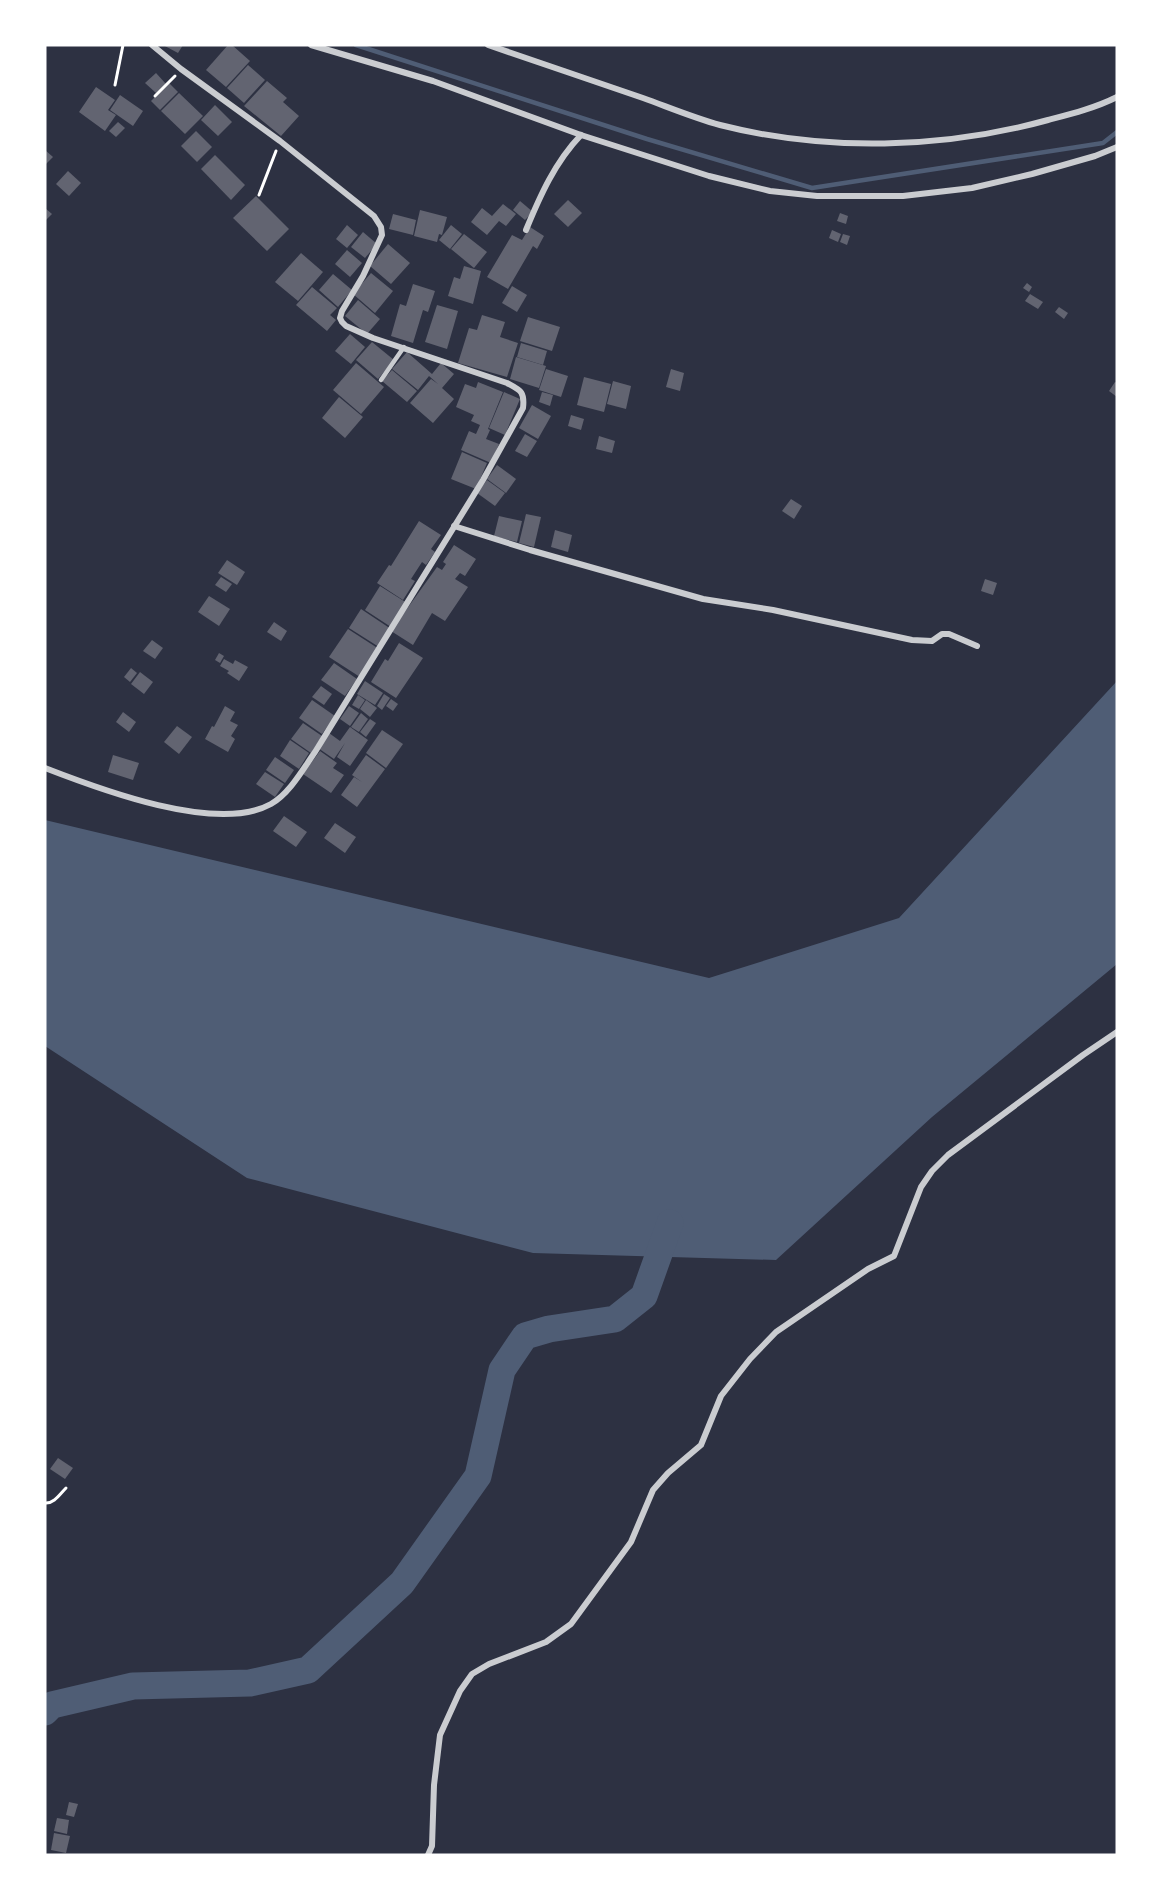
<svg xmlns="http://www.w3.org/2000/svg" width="1162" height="1900" font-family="'Varela Round',sans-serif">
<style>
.water{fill:#4f5d75}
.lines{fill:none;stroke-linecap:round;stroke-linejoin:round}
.stream{stroke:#4f5d75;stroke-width:4.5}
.river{stroke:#4f5d75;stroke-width:27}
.building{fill:#626471}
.path{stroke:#fff;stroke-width:3}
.service{stroke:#caccd0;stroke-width:4.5}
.minor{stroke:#caccd0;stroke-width:6}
</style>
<rect width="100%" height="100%" fill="#2d3142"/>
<path class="water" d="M1117,681V964L932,1117L776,1260L533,1253L247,1178L45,1046V820L709,978L899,918Z"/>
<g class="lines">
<path class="stream" d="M356,45L647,139L812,188L1103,143L1117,132"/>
<path class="river" d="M45,1712L52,1705L133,1686L250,1683L308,1670L402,1583L478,1476L502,1370L525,1336L549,1329L615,1319L644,1296L670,1223"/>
</g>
<g class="building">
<path d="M163,45H183L178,53Z"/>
<path d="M228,45H232L250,61L226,87L206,70Z"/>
<path d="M248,65L265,80L244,103L227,88Z"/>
<path d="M156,73L166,84L156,93L145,83Z"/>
<path d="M267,81L287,98L283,102L299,116L281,136L244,106Z"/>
<path d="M169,83L178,92L160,110L151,101Z"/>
<path d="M96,87L115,100L108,110L116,115L105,131L79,112Z"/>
<path d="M179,93L203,116L185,134L161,111Z"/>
<path d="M120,95L143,111L133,126L110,110Z"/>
<path d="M215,105L232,122L218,136L201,120Z"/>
<path d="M118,122L125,128L116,137L109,131Z"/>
<path d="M196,131L212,147L197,162L181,146Z"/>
<path d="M45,150L53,157L45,165Z"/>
<path d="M215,155L245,185L231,200L201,169Z"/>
<path d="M68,171L81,183L69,196L56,184Z"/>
<path d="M256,196L289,229L267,251L233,218Z"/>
<path d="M568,200L582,213L568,227L554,214Z"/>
<path d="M520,201L533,212L525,220L513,210Z"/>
<path d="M503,204L516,214L506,226L499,221L487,235L471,222L482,208L492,216Z"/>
<path d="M45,208L52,214L45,221Z"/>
<path d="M420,210L447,217L442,235L439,234L437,242L414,236Z"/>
<path d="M840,213L848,216L846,224L837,221Z"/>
<path d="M393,214L416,220L413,235L389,229Z"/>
<path d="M347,225L358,235L347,248L336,239Z"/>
<path d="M451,225L462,234L450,249L439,240Z"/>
<path d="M530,227L544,236L537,249L533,246L508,289L487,277L512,235L522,240Z"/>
<path d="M832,230L841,234L838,242L829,238Z"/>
<path d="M363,232L377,244L365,258L351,247Z"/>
<path d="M464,234L487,252L474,268L451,249Z"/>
<path d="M843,234L850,236L847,245L840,242Z"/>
<path d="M388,244L410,263L391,284L370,266Z"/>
<path d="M347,250L362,263L350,277L335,264Z"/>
<path d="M301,253L323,272L298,301L275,282Z"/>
<path d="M464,266L481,271L473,304L448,296L454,277L460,279Z"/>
<path d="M371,273L393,291L375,313L353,294Z"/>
<path d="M333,274L352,290L338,307L319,290Z"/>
<path d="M1027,283L1032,287L1029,292L1023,288Z"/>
<path d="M413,284L435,291L428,312L423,310L413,343L391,336L400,304L406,306Z"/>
<path d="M512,286L527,295L517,312L502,303Z"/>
<path d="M312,287L337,308L330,315L336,320L327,331L296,305Z"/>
<path d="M1030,294L1043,302L1038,309L1025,301Z"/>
<path d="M358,300L380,319L367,334L345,316Z"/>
<path d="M437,305L458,311L447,349L425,342Z"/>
<path d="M1059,307L1068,313L1064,319L1055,312Z"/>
<path d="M482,315L505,322L500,337L518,343L507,377L458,363L469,328L477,330Z"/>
<path d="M528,317L560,327L552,351L520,341Z"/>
<path d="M350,334L365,347L351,364L335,351Z"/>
<path d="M372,342L394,360L378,379L356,360Z"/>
<path d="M521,343L547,351L543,365L517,357Z"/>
<path d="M407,352L432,374L441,363L454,374L442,388L454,399L433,423L410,403L431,379L438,384L429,376L418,390L392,369Z"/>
<path d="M516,357L546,366L539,388L510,379Z"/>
<path d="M356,363L384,387L361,414L333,390Z"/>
<path d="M546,369L568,376L561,397L539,390Z"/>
<path d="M671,369L684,373L680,391L666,387Z"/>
<path d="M392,370L417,391L407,402L382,381Z"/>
<path d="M584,377L611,384L604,412L577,405Z"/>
<path d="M613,381L631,386L626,409L607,404Z"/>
<path d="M478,382L503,392L488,429L490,430L486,439L499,444L491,463L461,450L469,431L476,434L480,425L471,421L474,415L456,407L465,384L476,388Z"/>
<path d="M1115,382L1117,383V397L1109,391Z"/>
<path d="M504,392L520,399L505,435L489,428Z"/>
<path d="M542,392L553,395L550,406L539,402Z"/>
<path d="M339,397L363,417L345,438L322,418Z"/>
<path d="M532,405L551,416L538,439L519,428Z"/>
<path d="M571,415L584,419L581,430L568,426Z"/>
<path d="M525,434L537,441L527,457L515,451Z"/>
<path d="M599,436L615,441L612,453L596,449Z"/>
<path d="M462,452L487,463L476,489L451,479Z"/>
<path d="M497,465L516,479L506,493L487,479Z"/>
<path d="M487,480L505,493L495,506L477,493Z"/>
<path d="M791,499L802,506L794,519L782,511Z"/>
<path d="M526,514L541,517L534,547L519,543Z"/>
<path d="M499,516L522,521L517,542L494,536Z"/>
<path d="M419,521L441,535L431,549L435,552L426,565L422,562L411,579L415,581L403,600L377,583L389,565L391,566Z"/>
<path d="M555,530L572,535L568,552L551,547Z"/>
<path d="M454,545L476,559L465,576L460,573L455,579L468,587L445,621L432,613L413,645L391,631L437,567L442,570L446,564L443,562Z"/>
<path d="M227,560L245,572L237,585L218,573Z"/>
<path d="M221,577L232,584L226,592L215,585Z"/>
<path d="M985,579L997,583L993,595L981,591Z"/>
<path d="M380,586L407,603L391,627L365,610Z"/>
<path d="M209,596L230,609L219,626L198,612Z"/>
<path d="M361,609L391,629L379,647L349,628Z"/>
<path d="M274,622L287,631L281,641L267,632Z"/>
<path d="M348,629L379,649L360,677L329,657Z"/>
<path d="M152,640L163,648L155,659L143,651Z"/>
<path d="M399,643L423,658L396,698L371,682L385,659L388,661Z"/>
<path d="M219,653L224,656L220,663L215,660Z"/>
<path d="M224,659L233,664L235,660L248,667L239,681L227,673L229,671L220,666Z"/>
<path d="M334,663L357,679L345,696L321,680Z"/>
<path d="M131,668L137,673L130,682L124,677Z"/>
<path d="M140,672L153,682L144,694L131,684Z"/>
<path d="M365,681L383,693L375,705L357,694Z"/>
<path d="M321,686L332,694L324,705L312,697Z"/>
<path d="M384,694L390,698L382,710L377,706Z"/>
<path d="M358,695L365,700L359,709L352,705Z"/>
<path d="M391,699L398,704L393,711L386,706Z"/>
<path d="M312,700L335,716L322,734L299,718Z"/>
<path d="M366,700L377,708L370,717L360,709Z"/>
<path d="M225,706L235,712L230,721L238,725L231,736L235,739L228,752L205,739L212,726L214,727Z"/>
<path d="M349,706L359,713L350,726L340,719Z"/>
<path d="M123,712L136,722L129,732L116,722Z"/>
<path d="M361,713L368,719L359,732L351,727Z"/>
<path d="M370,719L376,723L366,737L360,732Z"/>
<path d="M303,723L322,736L311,753L291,739Z"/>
<path d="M177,726L192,737L179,754L164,742Z"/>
<path d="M350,727L368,740L350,766L337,757L345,743L334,759L318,748L329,733L340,741Z"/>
<path d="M382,730L403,744L386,768L366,753Z"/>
<path d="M290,740L309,753L299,769L280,756Z"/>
<path d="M320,751L337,763L333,768L344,775L331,793L303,774Z"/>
<path d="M113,755L139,763L133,780L108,772Z"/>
<path d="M366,755L385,769L357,807L341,795L354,777L362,782L352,775Z"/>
<path d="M275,757L294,770L285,783L266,770Z"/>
<path d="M265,772L284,784L275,797L256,784Z"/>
<path d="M284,816L307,832L296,847L273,831Z"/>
<path d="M335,823L356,837L345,853L324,838Z"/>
<path d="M58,1458L73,1468L65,1479L50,1469Z"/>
<path d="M69,1802L78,1804L74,1817L66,1815Z"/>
<path d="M57,1818L69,1820L67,1834L54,1831Z"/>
<path d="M54,1833L70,1836L66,1853L51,1850Z"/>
</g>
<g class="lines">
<g class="path">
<path d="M115,85L123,45"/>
<path d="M155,96L175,76"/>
<path d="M259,195L276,151"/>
<path d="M45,1503C54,1504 60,1494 66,1488"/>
</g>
<path class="service" d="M381,380L404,347"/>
<g class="minor">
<path d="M311,45L433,81L581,135L709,176L770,191L817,196H903L972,188L1032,174L1095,156L1117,147"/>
<path d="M488,45C540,63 591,80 643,98C668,107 694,118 720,125C826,152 943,149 1048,120C1071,114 1095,108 1117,97"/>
<path d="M526,230C540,196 555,162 581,135"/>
<path d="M454,526L530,550L703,599L773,610L912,640L932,641L942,634H949L977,646"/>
<path d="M45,768C99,789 217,834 271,804C290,793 303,769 315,752L483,480L523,408C525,391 520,390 507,383L373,338L346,326L342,322L340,318L342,311L363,276L382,235L381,227L374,216L280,141L181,69L152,45"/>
<path d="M428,1855L432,1846L434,1785L440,1735L460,1691L472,1674L489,1664L546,1642L571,1624L631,1542L653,1490L668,1473L701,1445L721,1396L750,1359L776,1332L868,1269L894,1256L921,1187L932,1171L948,1155L1083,1055L1117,1032"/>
</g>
</g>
<rect width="1162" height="1900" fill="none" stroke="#ffffff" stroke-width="93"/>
</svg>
